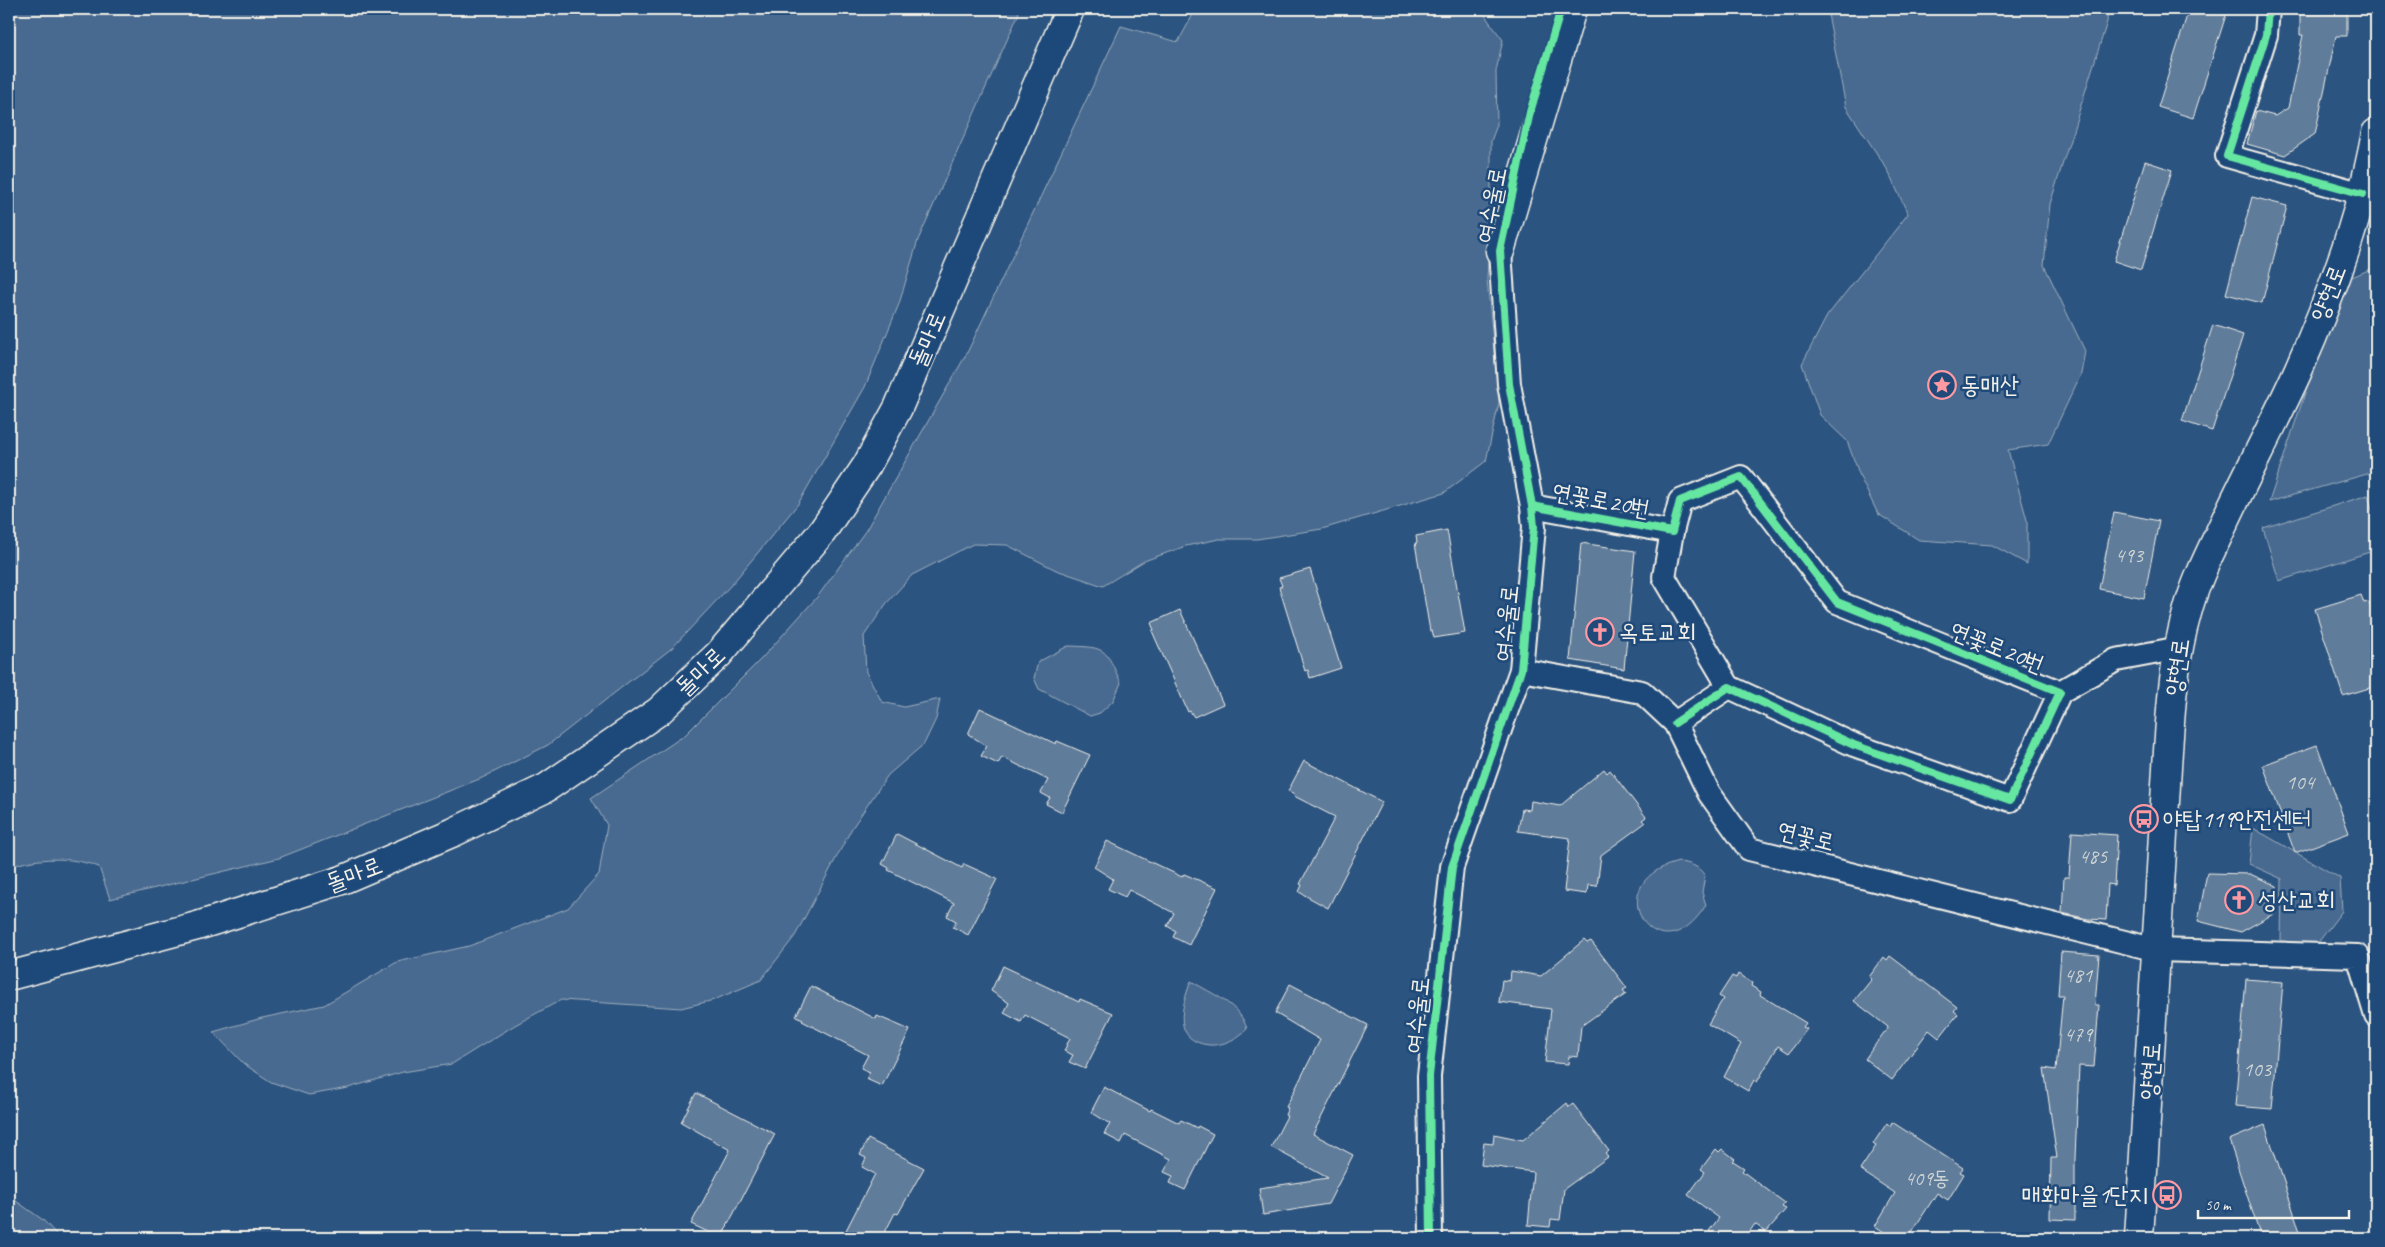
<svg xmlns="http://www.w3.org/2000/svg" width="2385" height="1247" font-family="Caveat,'Poor Story',sans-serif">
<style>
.green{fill:#496b90;stroke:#9eaebc}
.building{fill:#5e7b9a;stroke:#f4f1e8}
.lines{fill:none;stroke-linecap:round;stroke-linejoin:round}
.minor-casing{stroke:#f4f1e8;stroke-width:26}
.major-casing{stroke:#f4f1e8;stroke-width:31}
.minor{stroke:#1f4a7a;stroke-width:22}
.major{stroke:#1f4a7a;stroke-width:28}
.cycleway-casing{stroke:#1f4a7a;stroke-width:11}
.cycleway{stroke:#66e7a1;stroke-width:8}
.labels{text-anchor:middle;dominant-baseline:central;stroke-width:5;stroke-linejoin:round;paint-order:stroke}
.number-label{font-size:21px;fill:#ced4d4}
.street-label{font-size:24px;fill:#f4f1e8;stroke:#1f4a7a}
.poi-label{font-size:24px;fill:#f4f1e8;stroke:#1f4a7a;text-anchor:start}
</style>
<rect width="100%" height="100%" fill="#2c5481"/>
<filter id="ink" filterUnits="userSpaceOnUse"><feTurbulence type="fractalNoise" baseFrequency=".02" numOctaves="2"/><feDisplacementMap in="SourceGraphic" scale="10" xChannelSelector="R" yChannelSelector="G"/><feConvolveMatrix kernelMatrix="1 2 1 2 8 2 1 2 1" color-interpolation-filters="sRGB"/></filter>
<g filter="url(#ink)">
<g class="green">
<path d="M9,9H1017L1019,13L918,240L899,304L865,387L798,504L732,584L672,648L548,745L482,778L279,858L110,899L99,867C70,856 38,857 9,867Z"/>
<path d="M1196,9H1482L1488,20L1503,40L1496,71L1497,125L1491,141V207L1488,226L1489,244L1487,279L1499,403L1486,461L1444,493L1322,529L1257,539H1219L1186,546L1144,561L1103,586L1056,570L1007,545L973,544L912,575L886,604L864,636L866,672L882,702L904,707L940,699L936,719L924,744L888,775L852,828L795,936L761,980L714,1000L681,1008L561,1000L515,1025L452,1064L403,1072L348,1088L309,1095L271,1082L244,1064L213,1032L262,1018L324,1005L397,962L469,946L568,908L599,874L607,825L591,798L685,735L762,658L818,596L866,530L967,353L1121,26L1178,42Z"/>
<path d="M1827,9H2108L2107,22L2050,204L2044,265L2085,351L2081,374L2048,444L2008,450L2027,520V564L1992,545L1919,540L1878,514L1861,479L1847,441L1820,415L1802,364L1827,316L1908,214L1887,169L1846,107Z"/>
<path d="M2376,267L2374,472L2269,502L2342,281Z"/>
<path d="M2368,495L2376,522V550L2279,581L2263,528Z"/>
<path d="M1068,646C1107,647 1105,648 1121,683L1113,701L1100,713L1090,716L1039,689L1034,678L1038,662Z"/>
<path d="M2253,828L2340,878L2342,911L2317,944L2281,941L2282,879L2249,864Z"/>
<path d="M1679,862C1690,863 1699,866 1705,876L1702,892L1706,905C1658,983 1594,881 1679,862Z"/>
<path d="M1191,981C1212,994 1240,1004 1247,1029C1237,1039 1223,1046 1209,1045C1172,1041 1181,1007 1191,981Z"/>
<path d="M9,1196L43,1220L60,1238H9Z"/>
</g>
<g class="building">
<path d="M2189,9H2207L2226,15L2193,118L2158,107Z"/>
<path d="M2300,9H2347V36H2336L2315,134L2285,155L2247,144L2256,111L2275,116L2288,108L2303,35H2300Z"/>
<path d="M2145,161L2172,170L2141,270L2114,261Z"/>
<path d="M2252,197L2287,206L2262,303L2226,294Z"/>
<path d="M2213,325L2243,335L2212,431L2182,421Z"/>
<path d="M2114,512L2159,521L2144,598L2099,589Z"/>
<path d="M1447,530L1465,633L1434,638L1432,630L1430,631L1415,543H1417L1416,536Z"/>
<path d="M1581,543L1635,551L1624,669L1570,660Z"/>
<path d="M1310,569L1341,668L1310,678L1308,670L1305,671L1279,587L1282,586L1279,578Z"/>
<path d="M2361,595L2364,603L2369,602L2376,624V686L2343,696L2315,609Z"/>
<path d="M1180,610L1223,704L1194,717L1190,711L1188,712L1152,631L1154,630L1151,623Z"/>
<path d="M980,708L1056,744L1057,741L1090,755L1062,812L1046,804L1050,798L1041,793L1048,780L1002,757L998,764L981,756L987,746L968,734Z"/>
<path d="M2317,745L2349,833L2295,853L2263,765Z"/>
<path d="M1304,761L1382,802L1328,908L1299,892L1302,885L1300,884L1335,817L1294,796L1295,794L1288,791Z"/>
<path d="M1604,769L1607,773L1610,770L1636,804L1646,817L1642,820L1645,823L1601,855L1597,886L1588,885L1587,894L1564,891L1570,838L1518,831L1522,809L1530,810L1531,801L1560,806Z"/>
<path d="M2072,832L2117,835L2114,885L2108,884L2106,920L2088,919L2062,913L2064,877H2069Z"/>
<path d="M897,834L962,868L964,864L997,879L968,935L953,927L956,921L947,916L954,903L888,870L889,868L882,864Z"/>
<path d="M1107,841L1182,877L1184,874L1217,888L1189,945L1173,937L1176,931L1167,926L1174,913L1129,890L1125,897L1108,889L1113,879L1094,867Z"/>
<path d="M2207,873L2250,874L2277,886L2275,913L2241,932L2198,921Z"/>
<path d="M1584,940L1587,943L1591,941L1601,954L1627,988L1623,990L1626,994L1581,1026L1578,1057L1569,1056L1568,1064L1545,1062L1551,1009L1499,1002L1502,980L1510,981L1511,971L1541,976Z"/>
<path d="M2061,952L2099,955L2095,1005H2099L2094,1067L2079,1066L2075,1158V1220L2050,1219L2051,1158H2057L2044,1068L2056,1070L2063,995H2058Z"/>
<path d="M1890,956L1957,1007L1954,1011L1958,1014L1939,1038L1929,1030L1892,1080L1865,1059L1888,1027L1854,1001L1872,979L1869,977L1884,957L1887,960Z"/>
<path d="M1003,966L1079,1002L1080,999L1113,1013L1085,1069L1069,1062L1073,1055L1064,1051L1070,1038L1025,1015L1021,1022L1004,1013L1009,1003L991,991Z"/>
<path d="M1738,974L1752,983L1751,986L1761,992L1760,995L1806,1023L1803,1027L1807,1029L1789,1053L1778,1046L1757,1082L1754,1080L1748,1091L1724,1077L1741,1044L1708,1024L1723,999L1719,996L1732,976L1736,978Z"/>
<path d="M2246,979L2283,982L2272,1109L2235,1106Z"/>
<path d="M1290,984L1368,1025L1313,1134L1353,1155L1328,1204L1263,1215L1259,1188L1328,1178L1271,1147L1287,1116L1285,1115L1288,1108L1286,1107L1320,1040L1275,1013Z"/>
<path d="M811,986L876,1019L877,1016L910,1030L882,1086L866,1079L870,1072L861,1068L868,1055L802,1021L803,1019L796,1016Z"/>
<path d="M1104,1087L1150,1111L1151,1109L1179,1123L1181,1120L1197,1128L1198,1126L1213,1134L1185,1190L1170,1183L1173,1176L1164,1172L1171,1159L1125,1135L1121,1143L1104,1134L1110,1124L1091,1112Z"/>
<path d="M696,1093L775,1134L721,1238L691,1224L730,1150L681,1122Z"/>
<path d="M1567,1103L1569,1107L1573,1104L1609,1151L1605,1154L1608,1157L1564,1189L1560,1220L1551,1219L1550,1227L1528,1225L1533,1172L1481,1165L1484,1143L1493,1144L1494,1134L1523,1140Z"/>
<path d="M1892,1122L1963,1168L1960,1172L1964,1174L1948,1200L1937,1193L1908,1238H1893L1875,1226L1895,1193L1860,1170L1876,1146L1873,1144L1887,1123L1890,1126Z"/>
<path d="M2265,1125L2284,1182L2302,1238H2261L2229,1140Z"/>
<path d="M868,1139L924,1168L898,1214L895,1213L882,1238H842L875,1174L862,1167L866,1158L860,1155Z"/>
<path d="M1716,1149L1719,1152L1722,1149L1735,1159L1733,1161L1744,1168L1742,1171L1785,1203L1782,1207L1786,1209L1766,1232L1755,1224L1745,1238H1718L1709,1231L1719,1218L1688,1195L1705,1172L1701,1169Z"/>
</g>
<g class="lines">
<defs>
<g id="minor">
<path d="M2268,9L2266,35L2227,156L2363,194"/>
<path d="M1532,506L1672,532L1680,501L1741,477L1837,602L2060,692L2010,800L1854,745L1729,687L1675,723"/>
<path d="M1672,532L1664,577L1729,687"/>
<path d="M1521,670L1642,692L1675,723L1709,793L1749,849L2157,950L2358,956L2376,1016"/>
<path d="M2060,692L2116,660L2180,648"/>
<path d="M1431,1238L1429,1076L1452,867L1521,670L1534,527L1532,506L1509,384L1500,251L1504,233"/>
</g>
<g id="major">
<path d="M1500,251L1572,9"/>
<path d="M9,976L197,926L342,880L454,832L546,788L659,711L719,654L822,532L867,465L898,408L1070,9"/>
<path d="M2139,1238L2168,751C2171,705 2174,658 2187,613C2194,586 2206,561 2218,536C2243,481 2272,428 2297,373C2331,297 2361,215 2376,133"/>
</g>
</defs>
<use href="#minor" class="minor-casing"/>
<use href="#major" class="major-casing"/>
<use href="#minor" class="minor"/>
<use href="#major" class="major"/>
<defs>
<g id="cycleway">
<path d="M2268,9L2266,35L2227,156L2363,194"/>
<path d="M1532,506L1672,532L1680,501L1741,477L1837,602L2060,692L2010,800L1854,745L1729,687L1675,723"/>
<path d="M1431,1238L1429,1076L1452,867L1521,670L1534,527L1532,506L1509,384L1500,251L1530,112L1561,9"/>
</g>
</defs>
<use href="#cycleway" class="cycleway-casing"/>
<use href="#cycleway" class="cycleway"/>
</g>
</g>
<defs>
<symbol id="sight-ring" viewBox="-11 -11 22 22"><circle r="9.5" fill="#1f4a7a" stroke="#ff9aa2" stroke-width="1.5"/><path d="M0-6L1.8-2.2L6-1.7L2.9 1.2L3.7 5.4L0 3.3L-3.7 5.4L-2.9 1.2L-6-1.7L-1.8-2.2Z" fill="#ff9aa2"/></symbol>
<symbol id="church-ring" viewBox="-11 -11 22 22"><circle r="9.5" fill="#1f4a7a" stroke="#ff9aa2" stroke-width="1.5"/><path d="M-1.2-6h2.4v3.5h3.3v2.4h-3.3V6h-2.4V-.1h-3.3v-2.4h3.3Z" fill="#ff9aa2"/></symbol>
<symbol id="bus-ring" viewBox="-11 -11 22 22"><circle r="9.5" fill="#1f4a7a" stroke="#ff9aa2" stroke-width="1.5"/><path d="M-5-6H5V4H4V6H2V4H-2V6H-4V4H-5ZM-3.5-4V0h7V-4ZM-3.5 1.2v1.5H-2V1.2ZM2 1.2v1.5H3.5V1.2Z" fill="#ff9aa2"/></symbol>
</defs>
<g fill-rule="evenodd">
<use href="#sight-ring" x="1926" y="369" width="32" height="32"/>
<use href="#church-ring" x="1584" y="616" width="32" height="32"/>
<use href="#bus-ring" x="2128" y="803" width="32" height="32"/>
<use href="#church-ring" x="2223" y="884" width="32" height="32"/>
<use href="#bus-ring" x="2151" y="1179" width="32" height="32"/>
</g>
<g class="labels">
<g class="number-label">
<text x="2129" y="555">493</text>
<text x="2300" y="782">104</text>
<text x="2093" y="856">485</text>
<text x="2078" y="975">481</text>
<text x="2078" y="1034">479</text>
<text x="2257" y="1069">103</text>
<text x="1927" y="1178">409동</text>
</g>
<g class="street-label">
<text transform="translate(1491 205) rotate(-79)">여수울로</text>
<text transform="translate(2328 293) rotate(-69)">양현로</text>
<text transform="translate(927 339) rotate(-67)">돌마로</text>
<text transform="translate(1601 500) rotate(11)">연꽃로20번</text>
<text transform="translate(1506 623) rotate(-84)">여수울로</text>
<text transform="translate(1997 647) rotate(22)">연꽃로20번</text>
<text transform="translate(2177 667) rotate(-82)">양현로</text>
<text transform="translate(700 671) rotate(-44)">돌마로</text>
<text transform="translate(1806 836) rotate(14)">연꽃로</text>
<text transform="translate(354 874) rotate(-21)">돌마로</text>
<text transform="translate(1417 1015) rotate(-84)">여수울로</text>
<text transform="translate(2150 1071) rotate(-86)">양현로</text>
</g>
<g class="poi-label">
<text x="1961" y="385">동매산</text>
<text x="1619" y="632">옥토교회</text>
<text x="2163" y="819">야탑119안전센터</text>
<text x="2258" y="900">성산교회</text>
<text x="2148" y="1195" text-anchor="end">매화마을1단지</text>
</g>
</g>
<rect width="2385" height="1247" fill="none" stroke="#1f4a7a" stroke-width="30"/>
<rect x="15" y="15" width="2355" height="1217" fill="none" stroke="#f4f1e8" stroke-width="2" filter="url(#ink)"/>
<path d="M2198 1210v8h151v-8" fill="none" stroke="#f4f1e8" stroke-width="2.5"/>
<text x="2205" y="1210" font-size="15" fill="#f4f1e8" stroke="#1f4a7a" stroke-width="4" paint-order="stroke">50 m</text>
</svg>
